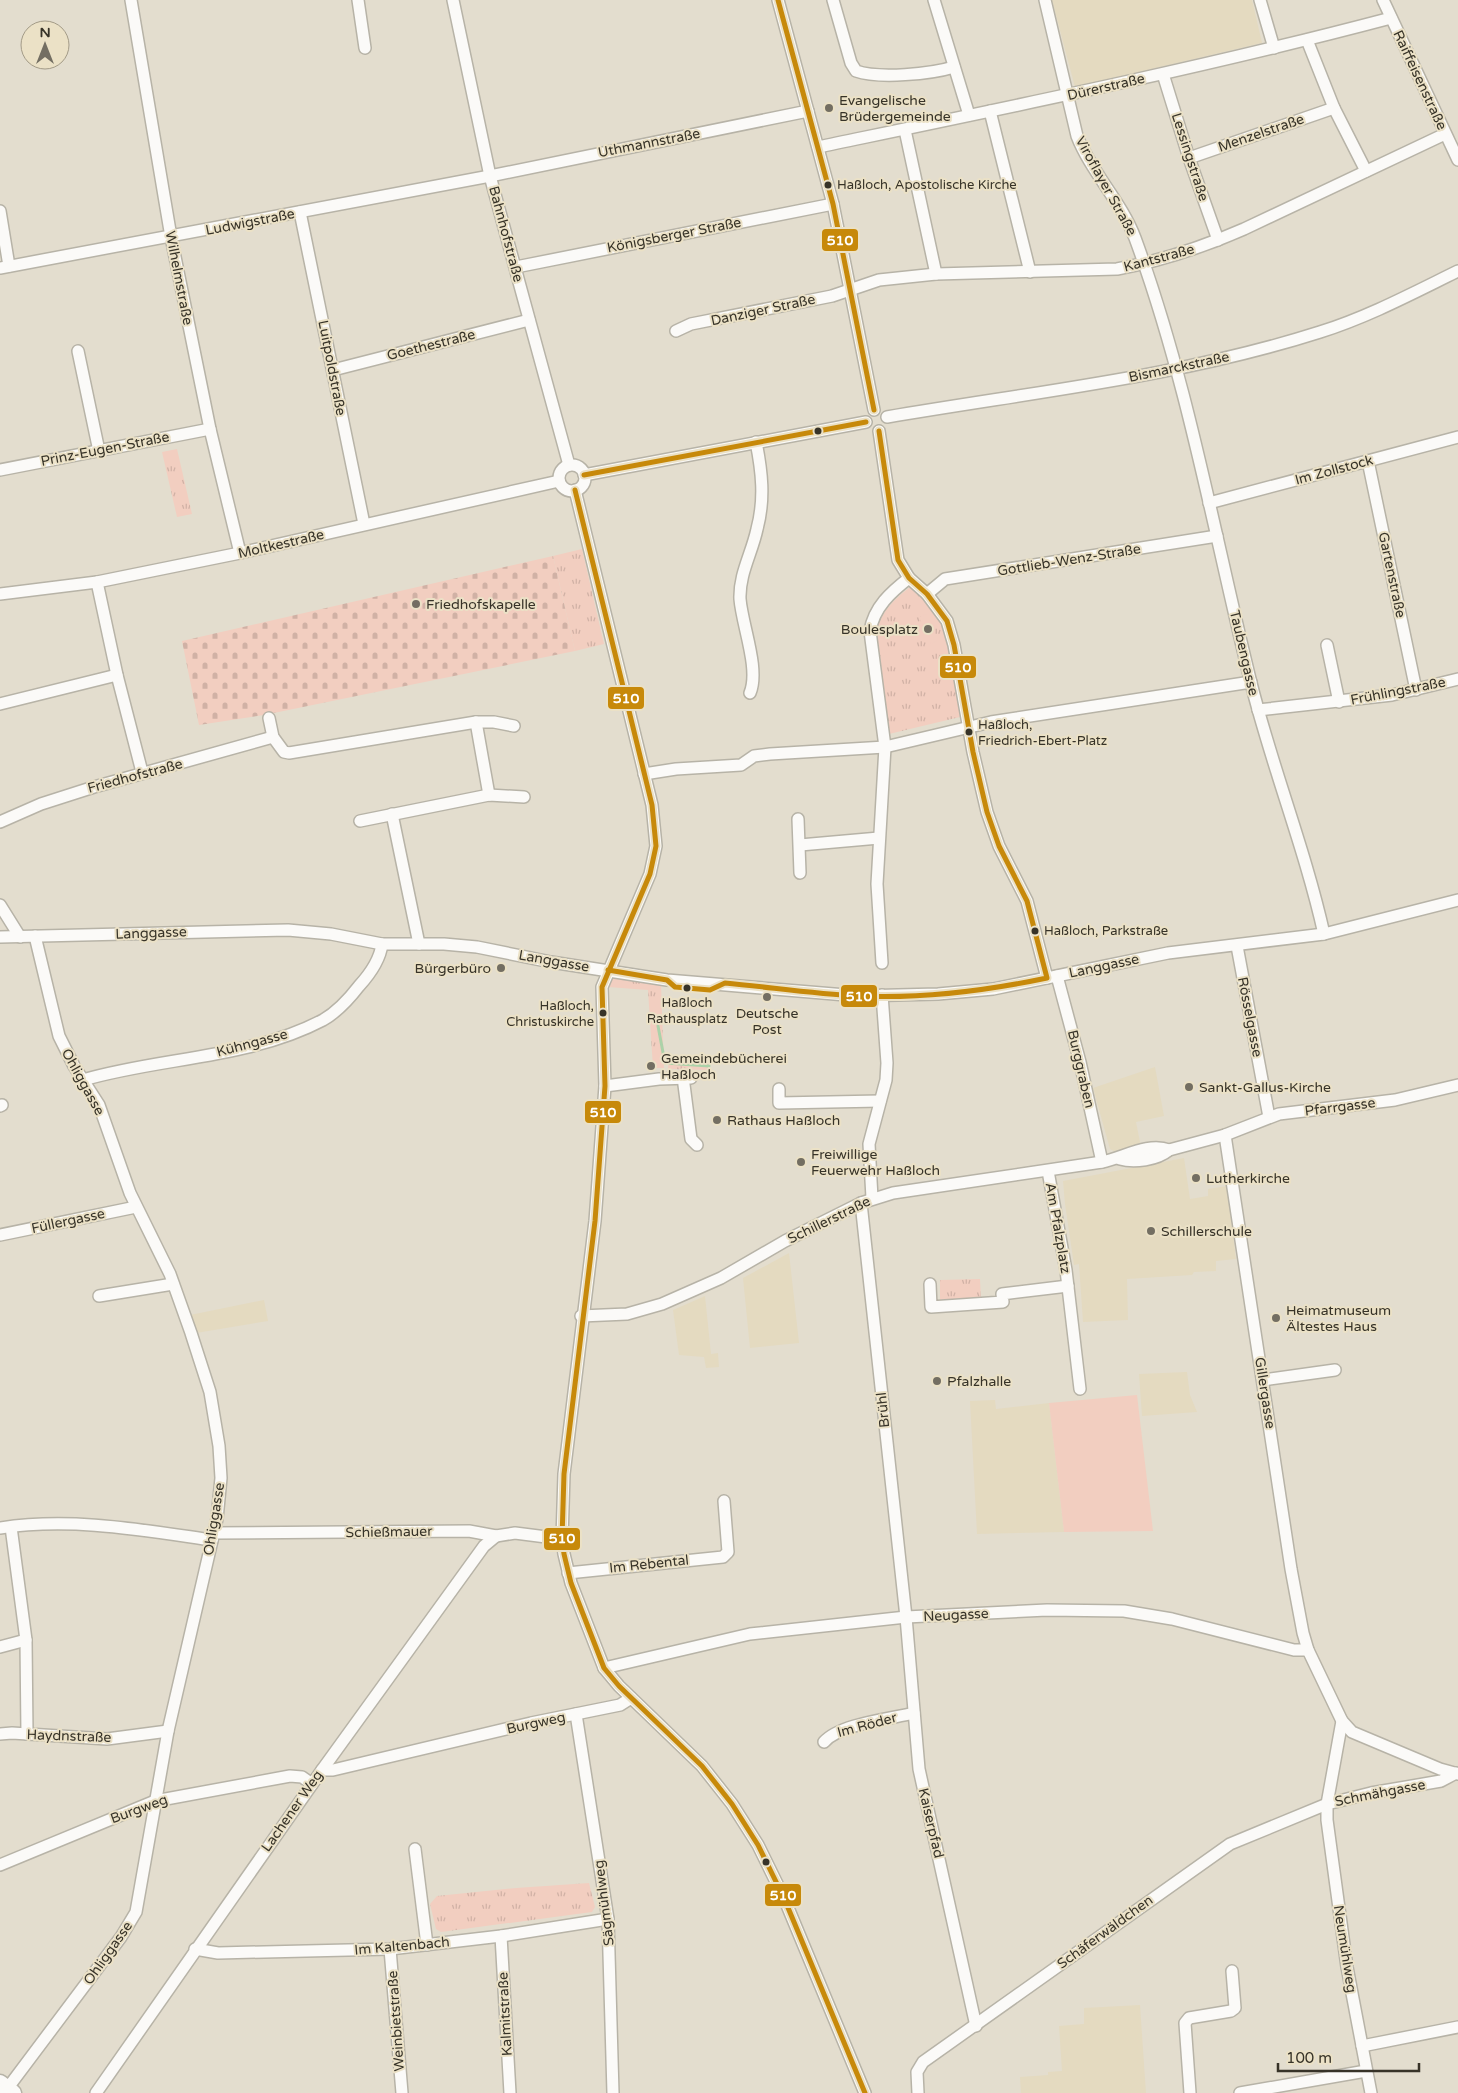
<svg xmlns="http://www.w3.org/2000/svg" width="1458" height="2093" font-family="'Varela Round',sans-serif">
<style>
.built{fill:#e4dac0}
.grass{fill:url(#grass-tufts)}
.cemetery{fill:url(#cemetery-stones)}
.garden{fill:#f2cec0}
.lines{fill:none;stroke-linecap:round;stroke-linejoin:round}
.stream{stroke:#acd2a9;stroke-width:3}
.minor-casing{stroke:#b7b3a7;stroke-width:14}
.secondary-casing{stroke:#b7b3a7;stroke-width:19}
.minor{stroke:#fbfaf8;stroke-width:11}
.secondary{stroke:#fbfaf8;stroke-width:16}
.bus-1-casing{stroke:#ebe1c6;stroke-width:9}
.bus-1{stroke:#c7890a;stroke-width:5}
.poi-dot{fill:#736e62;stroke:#ebe1c6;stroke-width:2}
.bus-dot{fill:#373328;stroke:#ebe1c6;stroke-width:2}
.labels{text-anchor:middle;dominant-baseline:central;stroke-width:4;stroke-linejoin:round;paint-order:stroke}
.bus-label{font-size:13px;fill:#373328;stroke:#ebe1c6;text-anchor:start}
.street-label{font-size:14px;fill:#373328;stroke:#ebe1c6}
.poi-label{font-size:14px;fill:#373328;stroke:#ebe1c6;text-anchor:start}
.line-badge{stroke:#ebe1c6;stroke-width:2}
.badge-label{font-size:14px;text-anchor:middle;font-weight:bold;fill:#fff}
</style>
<defs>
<pattern id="grass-tufts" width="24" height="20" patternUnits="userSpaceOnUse" patternTransform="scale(1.25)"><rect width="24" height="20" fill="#f2cec0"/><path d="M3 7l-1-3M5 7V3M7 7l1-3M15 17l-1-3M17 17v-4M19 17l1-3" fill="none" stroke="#d0b1a5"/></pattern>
<pattern id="cemetery-stones" width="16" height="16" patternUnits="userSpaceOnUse" patternTransform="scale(1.25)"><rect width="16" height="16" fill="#f2cec0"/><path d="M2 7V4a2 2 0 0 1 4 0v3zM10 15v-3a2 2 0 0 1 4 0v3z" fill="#d0b1a5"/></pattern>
</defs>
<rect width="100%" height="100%" fill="#e3ddce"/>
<g class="built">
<path d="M1052,0H1252L1262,43L1075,87Z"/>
<path d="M1155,1067L1164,1116L1136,1122L1141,1147L1114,1151L1110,1149L1093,1088Z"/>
<path d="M1184,1158L1190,1199L1208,1196V1189L1227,1186L1236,1259L1216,1261V1271L1194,1272L1192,1275L1127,1279L1128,1320L1083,1322L1079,1264L1074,1265L1065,1204L1063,1181Z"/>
<path d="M789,1253L799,1343L750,1348L743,1278Z"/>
<path d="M705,1296L711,1354L718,1353L719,1367L706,1368L704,1357L679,1355L673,1310Z"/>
<path d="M264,1300L268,1321L196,1333L190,1315Z"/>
<path d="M1187,1372L1190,1395L1197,1412L1142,1416L1139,1374Z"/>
<path d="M995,1400L996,1409L1049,1403L1064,1532L977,1534L970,1401Z"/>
<path d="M1140,2005L1146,2093H1021L1020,2077L1048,2075V2072L1062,2071L1059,2026L1084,2024V2008Z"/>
</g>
<g class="grass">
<path d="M177,449L192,514L177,517L162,452Z"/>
<path d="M582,549L604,644L575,651L553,556Z"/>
<path d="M910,587C922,598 937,610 943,625C956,652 956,688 960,717L889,734L876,634C880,613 893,600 910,587Z"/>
<path d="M610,974L661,983L664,1068H653L648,990L608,987Z"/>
<path d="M669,1059L709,1061V1070L668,1069Z"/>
<path d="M980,1279L981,1299L940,1300V1280Z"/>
<path d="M589,1883L595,1907L592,1912L441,1932L436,1929L430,1904L437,1896L516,1888Z"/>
</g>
<path class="cemetery" d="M553,556L575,651L264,715L199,725L182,641Z"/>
<g class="garden">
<path d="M926,614L938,640L931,644L919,617Z"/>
<path d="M1137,1395L1153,1531L1064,1532L1049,1403Z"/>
</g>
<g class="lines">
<path class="stream" d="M658,1026L665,1063L709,1066"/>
<defs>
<g id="minor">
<path d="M131,0L171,237L210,429L240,553"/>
<path d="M358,0L365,48"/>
<path d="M453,0L490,176L569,465"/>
<path d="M778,0L833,204L874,410"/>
<path d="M833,0L851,63L856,71C879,79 931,74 954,67"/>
<path d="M934,0L969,115"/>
<path d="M1045,0L1077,136C1091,172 1121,201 1135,238C1188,382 1214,534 1251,683C1272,767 1305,849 1324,934"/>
<path d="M1260,0L1274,48"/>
<path d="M1383,0L1458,160"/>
<path d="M1307,40L1334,108L1366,171"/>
<path d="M1163,74L1189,158L1218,240"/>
<path d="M990,111L1030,272"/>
<path d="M905,130L936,274"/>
<path d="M818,147C1010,107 1202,68 1391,18"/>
<path d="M1189,158L1334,108"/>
<path d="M0,211L9,266"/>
<path d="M300,212L364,524"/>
<path d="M516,267L833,204"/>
<path d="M0,268L490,176L808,111"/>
<path d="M676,331L691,324L832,296L879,280L936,274L1117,269C1161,261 1203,247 1244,229L1445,134"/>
<path d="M78,351L99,451"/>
<path d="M333,370L529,320"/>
<path d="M887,417C1032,392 1179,377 1320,332C1368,317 1413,293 1458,271"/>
<path d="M879,431L898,560L909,578L927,594L947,621L954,645L973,752L987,812L999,846L1027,901L1047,978"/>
<path d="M1368,461L1416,690"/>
<circle cx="572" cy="478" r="13"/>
<path d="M0,470L210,429"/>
<path d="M584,475L866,422"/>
<path d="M575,490L652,805L656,846L650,874L602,987L605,1086L595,1221L564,1474L562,1539L564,1554L571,1583L604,1668L619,1686L702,1766L732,1804L758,1845L784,1898L865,2093"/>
<path d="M1209,503L1458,437"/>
<path d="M97,582L117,675L142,772"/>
<path d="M0,594L97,582L240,553L559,481"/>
<path d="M927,594L945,579L1217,536"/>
<path d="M1327,645L1339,702"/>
<path d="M750,693C760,669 742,625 740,599C739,574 752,553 757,529C765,499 762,472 756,442"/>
<path d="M0,704L117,675"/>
<path d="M1258,710L1392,695L1458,679"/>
<path d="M269,718L273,737L284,752L289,753L476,722H494L514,726"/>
<path d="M476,722L489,795"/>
<path d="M644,774L676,769L741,765L754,756L770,754L885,747L991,722L1251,682"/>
<path d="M392,814L419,944"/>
<path d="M798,819L800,873"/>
<path d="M360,821L489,795L524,797"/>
<path d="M0,822L41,804L94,787L273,737"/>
<path d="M800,845L879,838"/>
<path d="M0,905L20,937"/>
<path d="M0,937L288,930L331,934L382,944H444L477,947L551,962L667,980L858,996L938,994L993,989L1168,953L1324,934L1458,900"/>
<path d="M1237,946L1269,1117"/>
<path d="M882,963L877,884L885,747L870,631C874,607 891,592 909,578"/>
<path d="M1057,976L1080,1062L1102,1162"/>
<path d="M683,1077L691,1139L697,1145"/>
<path d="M83,1080C161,1057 249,1059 323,1020C337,1012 349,999 359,986C370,974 380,960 382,944"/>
<path d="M605,1086L659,1079L691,1078"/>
<path d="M779,1089V1103L880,1101"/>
<path d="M0,1106L2,1105"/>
<path d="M1225,1135L1291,1569L1303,1633L1308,1650L1342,1721L1352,1732L1440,1769L1458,1774"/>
<path d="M1120,1159C1134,1163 1157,1160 1169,1150L1225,1135L1279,1114L1395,1100L1458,1085"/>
<path d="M1048,1171L1066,1270L1080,1389"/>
<path d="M872,1198L869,1144L886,1080L887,1063L882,995"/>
<path d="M861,1203L906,1617L919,1769L976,2026"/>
<path d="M0,1235L136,1207"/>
<path d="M930,1284L931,1307L1003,1302L1002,1294L1068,1286"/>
<path d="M99,1296L173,1284"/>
<path d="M581,1316L627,1314L662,1304L721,1278L785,1241L861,1203L893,1193L1102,1162C1123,1158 1148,1142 1169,1150"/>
<path d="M1263,1380L1335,1370"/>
<path d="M11,1527L26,1640L27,1734"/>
<path d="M0,1528C71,1517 142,1530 212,1540"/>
<path d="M214,1533L469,1531L496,1536L515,1533L562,1539"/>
<path d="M568,1573L723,1557L728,1552L724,1501"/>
<path d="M0,1647L26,1640"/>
<path d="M604,1668L750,1634L906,1617L1047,1610L1124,1611L1172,1619L1294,1650H1308"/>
<path d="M576,1714L608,1919L613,2093"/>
<path d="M1342,1721L1327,1804V1820L1347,1967L1371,2093"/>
<path d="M0,1734L12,1733L107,1739L168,1731"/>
<path d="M824,1742C840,1724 889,1719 914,1713"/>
<path d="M322,1770H333L531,1723L620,1705L631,1698"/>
<path d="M415,1849L427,1945"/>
<path d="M0,1865L155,1801L290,1776L302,1777L312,1784"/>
<path d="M501,1936L510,2093"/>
<path d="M195,1949L218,1953L390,1949L501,1936L608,1919"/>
<path d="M390,1949L402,2093"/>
<path d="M1362,2046L1458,2027"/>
<path d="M7,2089L121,1937L136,1912L168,1731L217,1519L221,1478L219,1446L210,1392L191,1333L170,1274L130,1193L99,1105L74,1066L59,1036L35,936"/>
<path d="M96,2093L322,1770L484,1546L496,1536"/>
<path d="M918,2093L917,2072L923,2062L1230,1844L1327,1804L1371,1793L1441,1781L1456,1773"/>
<path d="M1190,2093L1185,2023L1189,2018L1231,2011L1235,2008L1232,1971"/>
<path d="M1240,2093L1366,2071"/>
</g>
<path id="secondary" d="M0,2083L13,2093"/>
</defs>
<use href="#minor" class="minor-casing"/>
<use href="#secondary" class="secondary-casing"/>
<use href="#minor" class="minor"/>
<use href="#secondary" class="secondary"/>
<defs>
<g id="bus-1">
<path d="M778,0L833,204L874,410"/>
<path d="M584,475L866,422"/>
<path d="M575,490L652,805L656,846L650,874L602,987L605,1086L595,1221L564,1474L562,1539L564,1554L571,1583L604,1668L619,1686L702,1766L732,1804L758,1845L784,1898L865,2093"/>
<path d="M608,970L667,980L675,987L710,990L725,983C769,987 814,994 858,996C921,999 985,991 1047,978L1027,901L999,846L987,812L973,752L954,645L947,621L927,594L909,578L898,560L879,431"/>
</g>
</defs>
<use href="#bus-1" class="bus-1-casing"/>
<use href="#bus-1" class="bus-1"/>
</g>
<g class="poi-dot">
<circle cx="829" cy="108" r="5"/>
<circle cx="416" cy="604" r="5"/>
<circle cx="928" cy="629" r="5"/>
<circle cx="501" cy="968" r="5"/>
<circle cx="767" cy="997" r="5"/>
<circle cx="651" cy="1066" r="5"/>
<circle cx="1189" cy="1087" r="5"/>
<circle cx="717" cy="1120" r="5"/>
<circle cx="801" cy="1162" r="5"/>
<circle cx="1196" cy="1178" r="5"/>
<circle cx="1151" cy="1231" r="5"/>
<circle cx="1276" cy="1318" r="5"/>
<circle cx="937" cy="1381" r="5"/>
</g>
<g class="bus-dot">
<circle cx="828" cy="185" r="4.5"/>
<circle cx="818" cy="431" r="4.5"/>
<circle cx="969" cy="732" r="4.5"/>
<circle cx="1035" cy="931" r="4.5"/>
<circle cx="687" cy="988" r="4.5"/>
<circle cx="603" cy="1013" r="4.5"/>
<circle cx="766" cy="1862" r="4.5"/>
</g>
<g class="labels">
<g class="bus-label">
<text x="837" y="185">Haßloch, Apostolische Kirche</text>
<text x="978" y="725">Haßloch,<tspan x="978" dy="16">Friedrich-Ebert-Platz</tspan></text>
<text x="1044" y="931">Haßloch, Parkstraße</text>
<text x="687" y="1003" text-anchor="middle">Haßloch<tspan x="687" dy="16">Rathausplatz</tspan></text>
<text x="594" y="1006" text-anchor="end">Haßloch,<tspan x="594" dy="16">Christuskirche</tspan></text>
</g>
<g class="street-label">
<text transform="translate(1420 80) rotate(65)">Raiffeisenstraße</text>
<text transform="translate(1106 87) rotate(-13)">Dürerstraße</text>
<text transform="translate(1261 133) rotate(-19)">Menzelstraße</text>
<text transform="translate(649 143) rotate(-11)">Uthmannstraße</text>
<text transform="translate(1190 157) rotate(72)">Lessingstraße</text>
<text transform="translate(1106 186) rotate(61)">Viroflayer Straße</text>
<text transform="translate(250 222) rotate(-11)">Ludwigstraße</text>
<text transform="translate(506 234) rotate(75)">Bahnhofstraße</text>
<text transform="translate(674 235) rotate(-11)">Königsberger Straße</text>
<text transform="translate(1159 258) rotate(-15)">Kantstraße</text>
<text transform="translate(179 278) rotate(79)">Wilhelmstraße</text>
<text transform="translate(763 310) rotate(-12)">Danziger Straße</text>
<text transform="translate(431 345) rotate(-14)">Goethestraße</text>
<text transform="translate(1179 367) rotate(-12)">Bismarckstraße</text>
<text transform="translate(332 368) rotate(79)">Luitpoldstraße</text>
<text transform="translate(105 449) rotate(-11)">Prinz-Eugen-Straße</text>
<text transform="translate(1334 470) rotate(-15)">Im Zollstock</text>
<text transform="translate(281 544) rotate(-13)">Moltkestraße</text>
<text transform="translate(1069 560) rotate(-9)">Gottlieb-Wenz-Straße</text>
<text transform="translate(1392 575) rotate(78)">Gartenstraße</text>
<text transform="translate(1244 653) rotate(77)">Taubengasse</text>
<text transform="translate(1398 691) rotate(-11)">Frühlingstraße</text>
<text transform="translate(135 776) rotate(-15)">Friedhofstraße</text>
<text transform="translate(151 933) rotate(-2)">Langgasse</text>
<text transform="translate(554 961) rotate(10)">Langgasse</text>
<text transform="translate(1104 966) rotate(-12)">Langgasse</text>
<text transform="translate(1250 1017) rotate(79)">Rösselgasse</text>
<text transform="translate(252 1043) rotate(-15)">Kühngasse</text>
<text transform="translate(1081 1069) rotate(77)">Burggraben</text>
<text transform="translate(83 1082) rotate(61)">Ohliggasse</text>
<text transform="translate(1340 1107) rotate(-7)">Pfarrgasse</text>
<text transform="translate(829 1220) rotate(-26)">Schillerstraße</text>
<text transform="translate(68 1221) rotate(-12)">Füllergasse</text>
<text transform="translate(1058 1228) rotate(80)">Am Pfalzplatz</text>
<text transform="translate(1265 1393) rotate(81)">Gillergasse</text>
<text transform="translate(883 1410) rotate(-96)">Brühl</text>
<text transform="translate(214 1519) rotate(-81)">Ohliggasse</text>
<text transform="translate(389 1532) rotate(-1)">Schießmauer</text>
<text transform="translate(649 1564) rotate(-6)">Im Rebental</text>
<text transform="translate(956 1615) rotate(-3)">Neugasse</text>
<text transform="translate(536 1723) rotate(-12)">Burgweg</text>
<text transform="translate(867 1725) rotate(-15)">Im Röder</text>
<text transform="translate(69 1736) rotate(2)">Haydnstraße</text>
<text transform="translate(1380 1793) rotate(-11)">Schmähgasse</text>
<text transform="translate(139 1809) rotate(-20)">Burgweg</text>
<text transform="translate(292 1811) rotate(-55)">Lachener Weg</text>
<text transform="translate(931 1823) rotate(77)">Kaiserpfad</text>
<text transform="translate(604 1903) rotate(-97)">Sägmühlweg</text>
<text transform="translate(1105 1932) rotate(-36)">Schäferwäldchen</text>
<text transform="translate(402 1946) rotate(-5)">Im Kaltenbach</text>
<text transform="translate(1345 1949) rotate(81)">Neumühlweg</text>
<text transform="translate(108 1953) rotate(-55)">Ohliggasse</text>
<text transform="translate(505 2014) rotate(-93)">Kalmitstraße</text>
<text transform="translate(396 2021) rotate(-94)">Weinbietstraße</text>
</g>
<g class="poi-label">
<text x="839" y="100">Evangelische<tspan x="839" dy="16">Brüdergemeinde</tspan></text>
<text x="426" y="604">Friedhofskapelle</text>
<text x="918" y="629" text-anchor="end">Boulesplatz</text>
<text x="491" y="968" text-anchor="end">Bürgerbüro</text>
<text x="767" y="1013" text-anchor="middle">Deutsche<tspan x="767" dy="16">Post</tspan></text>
<text x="661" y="1058">Gemeindebücherei<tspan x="661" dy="16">Haßloch</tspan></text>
<text x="1199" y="1087">Sankt-Gallus-Kirche</text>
<text x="727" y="1120">Rathaus Haßloch</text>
<text x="811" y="1154">Freiwillige<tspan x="811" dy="16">Feuerwehr Haßloch</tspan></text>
<text x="1206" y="1178">Lutherkirche</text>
<text x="1161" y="1231">Schillerschule</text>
<text x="1286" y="1310">Heimatmuseum<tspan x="1286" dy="16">Ältestes Haus</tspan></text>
<text x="947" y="1381">Pfalzhalle</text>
</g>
</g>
<g class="line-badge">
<rect x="821" y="228" width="38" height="24" rx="5" fill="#c7890a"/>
<rect x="939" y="655" width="38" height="24" rx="5" fill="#c7890a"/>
<rect x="607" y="686" width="38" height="24" rx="5" fill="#c7890a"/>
<rect x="840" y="984" width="38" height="24" rx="5" fill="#c7890a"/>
<rect x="584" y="1100" width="38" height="24" rx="5" fill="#c7890a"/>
<rect x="543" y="1527" width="38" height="24" rx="5" fill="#c7890a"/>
<rect x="764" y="1883" width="38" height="24" rx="5" fill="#c7890a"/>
</g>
<g class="badge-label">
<text x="840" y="245">510</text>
<text x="958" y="672">510</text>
<text x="626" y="703">510</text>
<text x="859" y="1001">510</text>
<text x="603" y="1117">510</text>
<text x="562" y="1543">510</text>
<text x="783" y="1900">510</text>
</g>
<g transform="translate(45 45)"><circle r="24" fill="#ebe1c6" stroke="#a39b87"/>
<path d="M0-4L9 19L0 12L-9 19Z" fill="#736e62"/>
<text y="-8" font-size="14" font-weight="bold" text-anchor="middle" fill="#373328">N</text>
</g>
<path d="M1278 2063v8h141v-8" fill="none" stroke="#373328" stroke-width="2.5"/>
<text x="1286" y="2063" font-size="15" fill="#373328" stroke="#ebe1c6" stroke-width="4" paint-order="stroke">100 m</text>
</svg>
